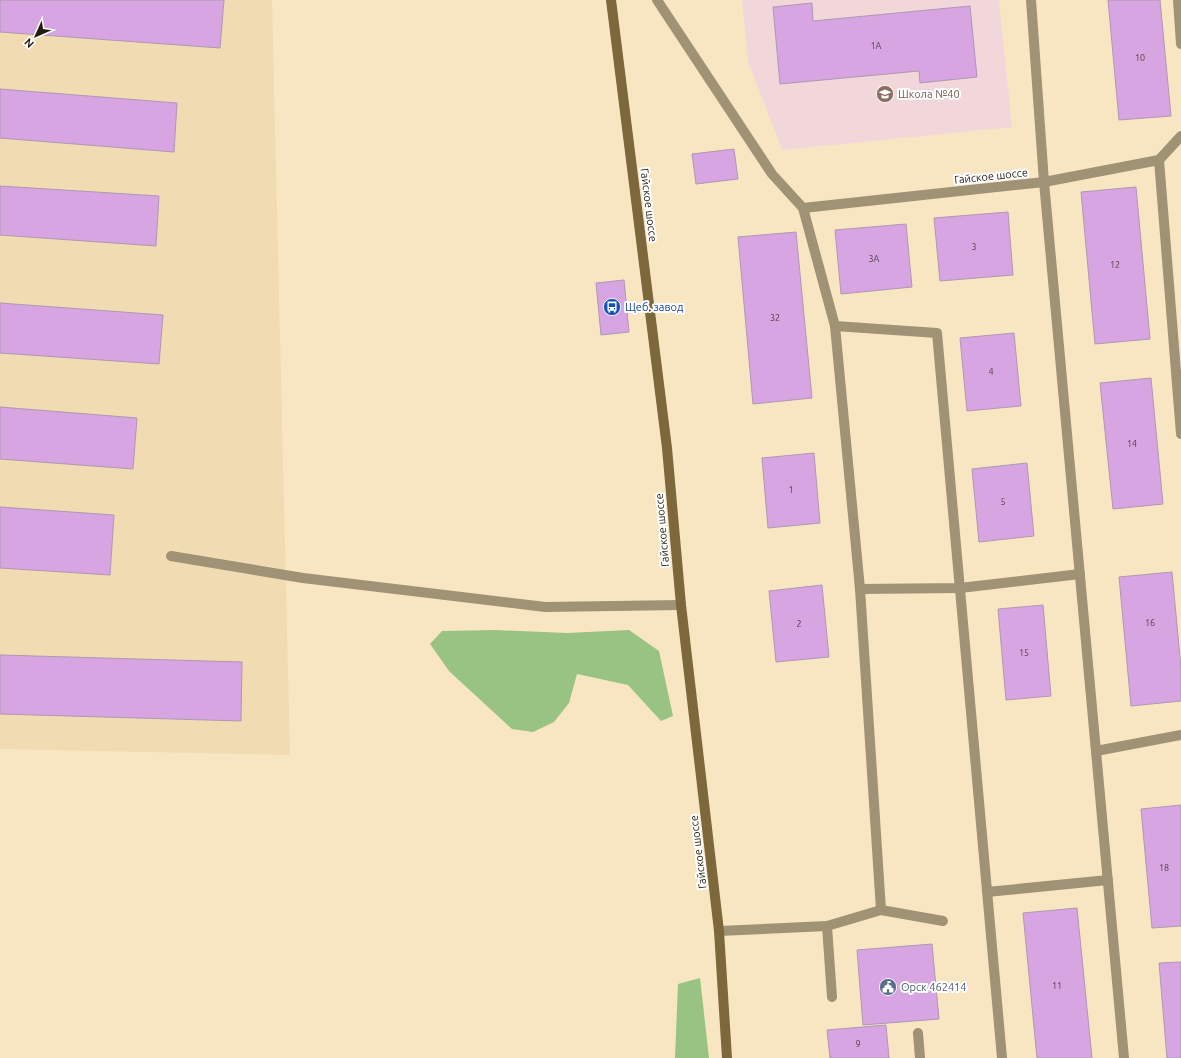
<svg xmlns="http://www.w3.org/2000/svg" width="1181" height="1058" font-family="Ubuntu,sans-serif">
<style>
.built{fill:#f1dbb2}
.education{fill:#f1d7da}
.forest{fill:#98c383}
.building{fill:#d7a5e1;stroke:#af97b3}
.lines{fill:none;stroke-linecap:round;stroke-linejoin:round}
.lane{stroke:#a09275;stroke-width:10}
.street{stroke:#a09275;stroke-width:10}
.secondary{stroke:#7d683c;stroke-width:10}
.labels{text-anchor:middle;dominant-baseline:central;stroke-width:4;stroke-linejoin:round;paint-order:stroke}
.number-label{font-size:9px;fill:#503f44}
.education-label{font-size:11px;fill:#785e54;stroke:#fff;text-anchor:start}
.street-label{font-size:11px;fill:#231d10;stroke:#fff}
.transit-label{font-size:11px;fill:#164399;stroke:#fff;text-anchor:start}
.service-label{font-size:11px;fill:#4e5e75;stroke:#fff;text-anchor:start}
</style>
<rect width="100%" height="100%" fill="#f8e6c3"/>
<path class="built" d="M0,0H272L290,755L0,749Z"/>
<path class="education" d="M742,0H999L1012,127L782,150L748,61Z"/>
<g class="forest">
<path d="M495,630L567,633L629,630L659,651L673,716L661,721L628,685L577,674L569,703L554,722L533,732L512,729L449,671L430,644L442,631Z"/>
<path d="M700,978L709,1058H675L678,984Z"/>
</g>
<g class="building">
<path d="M0,0H224L220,48L0,32Z"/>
<path d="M1108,0H1160L1171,116L1119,120Z"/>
<path d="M812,3L813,21L970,6L977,77L920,83L919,71L780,84L773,7Z"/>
<path d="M0,89L177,103L174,152L0,138Z"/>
<path d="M734,149L738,179L696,184L692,154Z"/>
<path d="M0,186L159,196L156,246L0,235Z"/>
<path d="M1136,187L1150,339L1095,344L1081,192Z"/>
<path d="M1008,212L1013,275L940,281L934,218Z"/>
<path d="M906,224L912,287L841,294L835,230Z"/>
<path d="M796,232L812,398L753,404L738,237Z"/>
<path d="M624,280L629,332L601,335L596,283Z"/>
<path d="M0,303L163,315L159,364L0,353Z"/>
<path d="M1014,333L1021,406L967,411L960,338Z"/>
<path d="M1151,378L1163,504L1113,509L1100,383Z"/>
<path d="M0,407L137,418L133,469L0,459Z"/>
<path d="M814,453L820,523L768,528L762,458Z"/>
<path d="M1027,463L1034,536L979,542L972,469Z"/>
<path d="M0,507L114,515L110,575L0,568Z"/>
<path d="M1172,572L1181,668V701L1131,706L1119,577Z"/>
<path d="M822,585L829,657L776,662L769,591Z"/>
<path d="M1043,605L1051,696L1006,700L998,609Z"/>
<path d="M0,655L242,662L241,721L0,714Z"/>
<path d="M1181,805V926L1152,928L1141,809Z"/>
<path d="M1077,908L1092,1058H1037L1023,913Z"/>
<path d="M932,944L939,1019L863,1025L857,950Z"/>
<path d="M1181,962V1058H1167L1159,963Z"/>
<path d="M886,1025L889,1058H830L827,1030Z"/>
</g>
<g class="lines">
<g class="lane">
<path d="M1031,0L1044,182L1124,1058"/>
<path d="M1178,0L1181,44"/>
<path d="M1159,160L1181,136"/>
<path d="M803,208L835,326L860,589L881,910"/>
<path d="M835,326L937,333L1002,1058"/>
<path d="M171,556L303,578L545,607L681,605"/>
<path d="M860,589L960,588L1080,574"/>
<path d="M1096,751L1181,735"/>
<path d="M987,892L1108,880"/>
<path d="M827,926L881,910L943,921"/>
<path d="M719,931L827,926L832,997"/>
<path d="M918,1033L920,1058"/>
</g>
<path class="street" d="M657,0L772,174L803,208L1044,182L1159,160L1181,434"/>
<path class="secondary" d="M611,0L667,448L681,605L719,931L727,1058"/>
</g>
<defs>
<symbol id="school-disc" viewBox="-11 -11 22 22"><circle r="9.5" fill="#8d6e63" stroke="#fff"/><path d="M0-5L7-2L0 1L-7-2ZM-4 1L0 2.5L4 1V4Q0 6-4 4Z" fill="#fff"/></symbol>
<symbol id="bus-disc" viewBox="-11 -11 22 22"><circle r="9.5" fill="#1a4fb4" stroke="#fff"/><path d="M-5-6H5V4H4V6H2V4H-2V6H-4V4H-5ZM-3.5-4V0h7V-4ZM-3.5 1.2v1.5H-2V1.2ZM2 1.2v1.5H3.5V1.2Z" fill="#fff"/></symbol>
<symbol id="civic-disc" viewBox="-11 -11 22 22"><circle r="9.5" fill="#5c6f8a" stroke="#fff"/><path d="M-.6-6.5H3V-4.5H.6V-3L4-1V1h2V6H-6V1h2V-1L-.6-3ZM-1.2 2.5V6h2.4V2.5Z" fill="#fff"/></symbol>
</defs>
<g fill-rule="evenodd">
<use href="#school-disc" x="875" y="84" width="20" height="20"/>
<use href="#bus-disc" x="602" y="297" width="20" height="20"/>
<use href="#civic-disc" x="878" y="977" width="20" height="20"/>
</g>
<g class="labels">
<g class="number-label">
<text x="876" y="46">1А</text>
<text x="1140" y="58">10</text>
<text x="974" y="247">3</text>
<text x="874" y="259">3А</text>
<text x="1115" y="265">12</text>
<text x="775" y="318">32</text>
<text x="991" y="372">4</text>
<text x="1132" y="444">14</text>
<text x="791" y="490">1</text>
<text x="1003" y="502">5</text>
<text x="1150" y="623">16</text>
<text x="799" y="624">2</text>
<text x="1024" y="653">15</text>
<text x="1164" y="868">18</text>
<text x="1057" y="986">11</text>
<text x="858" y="1044">9</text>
</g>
<g class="education-label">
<text x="898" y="94">Школа №40</text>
</g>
<g class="street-label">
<text transform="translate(991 176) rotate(-6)">Гайское шоссе</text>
<text transform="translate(649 205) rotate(83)">Гайское шоссе</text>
<text transform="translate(662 530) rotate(-95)">Гайское шоссе</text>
<text transform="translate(698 852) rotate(-97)">Гайское шоссе</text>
</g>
<g class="transit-label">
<text x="625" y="307">Щеб. завод</text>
</g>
<g class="service-label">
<text x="901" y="987">Орск 462414</text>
</g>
</g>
<g transform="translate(36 36) rotate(225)" stroke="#ffffff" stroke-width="3" paint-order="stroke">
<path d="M0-3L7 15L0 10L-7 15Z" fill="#231d10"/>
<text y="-6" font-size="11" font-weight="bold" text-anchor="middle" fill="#231d10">N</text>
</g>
</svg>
